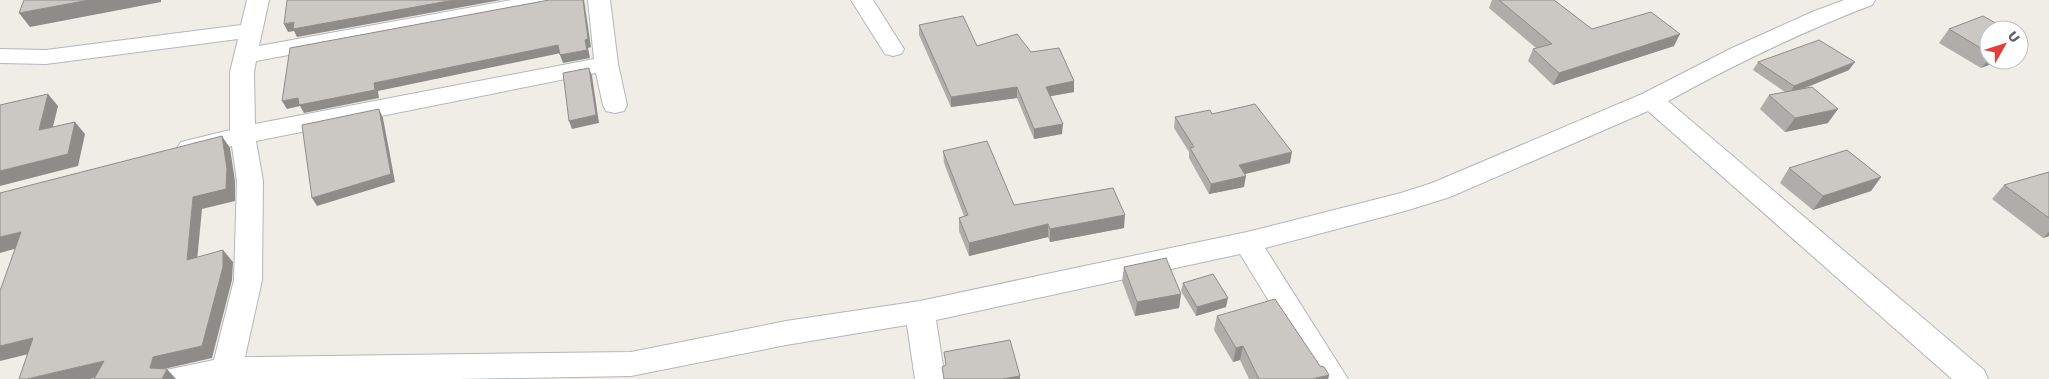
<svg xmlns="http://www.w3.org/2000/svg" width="2049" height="379" font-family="'Work Sans',sans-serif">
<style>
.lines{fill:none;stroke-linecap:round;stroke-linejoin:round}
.street-casing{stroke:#b3b7ba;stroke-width:2}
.street{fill:#fff;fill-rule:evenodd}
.wall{fill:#afaca9}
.shaded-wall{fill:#8e8c89}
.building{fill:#cbc8c4;stroke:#8e8c89}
</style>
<rect width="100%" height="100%" fill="#efede6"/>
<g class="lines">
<defs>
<g id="street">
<path d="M247,0H269L259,46L512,0H559L556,5L548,7L256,61L254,72L255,124L594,59L588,0H610L618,64L627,105L624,111L615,113L606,111L603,105L596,73L256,141L263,181L262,280L245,357L631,352L786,321L920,301L1075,268L1247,232L1401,193L1432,183L1642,94L1732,48L1812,12L1844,0H1875L1872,5C1801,32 1734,65 1668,101L1984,370L1988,379H1952L1648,111L1450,197L1405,211L1265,248L1348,379H1317L1240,254L936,320L945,379H915L907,325L786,345L631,376L458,379H162L166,370L214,360L234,280L237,181L232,146L190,157L181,154L177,148L181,142L230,130V72L238,39L46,64L0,63V49L46,50L241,25Z"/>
<path d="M851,0H873L904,49L901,54L893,56L885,54Z"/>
</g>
</defs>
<use href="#street" class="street-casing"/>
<use href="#street" class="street"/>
</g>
<g class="wall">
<path d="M1492,0H1554L1592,29L1674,46L1553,85L1528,61L1533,49L1536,48L1489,8Z"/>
<path d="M919,25L977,46L1031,52L1074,92L1050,96L1062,134L1034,139L1017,98L951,107L919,35Z"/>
<path d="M1949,29L1989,30V60L1981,68L1939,43Z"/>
<path d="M1758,62L1849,70L1803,89L1828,123L1785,132L1760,109L1769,95L1785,92L1753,70Z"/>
<path d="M1212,114L1290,163L1244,174V187L1209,194L1189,158V152L1174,128L1175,117Z"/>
<path d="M943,151L1014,205L1124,228L1050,242L1048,237L969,256L959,231V218L964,216L944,163Z"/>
<path d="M1789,168L1881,177L1871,191L1813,210L1780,183Z"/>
<path d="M2049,172V236L2043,238L1992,199L2004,185Z"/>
<path d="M1124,267L1181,294L1179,308L1135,316L1122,281Z"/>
<path d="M1183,283L1226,307L1196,316L1181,291Z"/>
<path d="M1217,316L1329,375L1328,379H1249L1240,360L1233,362L1214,330Z"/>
</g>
<g class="shaded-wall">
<path d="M89,0H161V2L30,27L19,13Z"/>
<path d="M454,0H501L297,37L294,31L288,32L284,24Z"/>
<path d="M583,0H584L591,47L588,48L590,58L563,63L560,55L585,40Z"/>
<path d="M1680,34L1674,46L1553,85L1559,73Z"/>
<path d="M2027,41L2019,51V44Z"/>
<path d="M558,45L561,53L378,91L379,98L304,113L300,106L287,109L282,101Z"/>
<path d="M1989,59V60H2003L1981,68Z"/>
<path d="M1855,62L1849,70L1789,94L1794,86Z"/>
<path d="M589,68L592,76L599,123L572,129L569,121Z"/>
<path d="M1074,81V92L1046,97V87Z"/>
<path d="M1017,87V98L951,107V97Z"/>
<path d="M48,94L58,106L49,143L39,130Z"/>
<path d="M379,109L383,118L395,182L317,206L312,198Z"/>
<path d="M1838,109L1828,123L1785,132L1795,118Z"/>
<path d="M75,122L85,134L78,166L0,186V171Z"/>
<path d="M1063,124L1062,134L1034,139V129Z"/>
<path d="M222,136L230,148L235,181V201L202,209L196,272L187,260L193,197Z"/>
<path d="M1292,152L1290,163L1237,176L1239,165Z"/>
<path d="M1246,176L1244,187L1209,194L1211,184Z"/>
<path d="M1881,177L1871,191L1813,210L1823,196Z"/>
<path d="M1125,215L1124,228L1050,242V229Z"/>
<path d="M1048,224V237L969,256V243Z"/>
<path d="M21,232L32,244L0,253V237Z"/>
<path d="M2049,232V236L2043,238Z"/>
<path d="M223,250L233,262L232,280L212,358L164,369L150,368L153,357Z"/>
<path d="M1181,294L1179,308L1135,316L1137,302Z"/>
<path d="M1228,298L1226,307L1196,316L1197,307Z"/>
<path d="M33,338L45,350L0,361V346Z"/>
<path d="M1243,346L1240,360L1233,362L1236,348Z"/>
<path d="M104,361L116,373L90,379H27Z"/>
<path d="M167,369L176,379H162Z"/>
<path d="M1329,375L1328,379H1312Z"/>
<path d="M1020,376V379H1002Z"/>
</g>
<g class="building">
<path d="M24,0H89L19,13Z"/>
<path d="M287,0H454L293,29L294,22L284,24Z"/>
<path d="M549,0H583L588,39L585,40L587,50L560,55L558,45L374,83L375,90L299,105L298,98L282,101L290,48Z"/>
<path d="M1499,0H1554L1592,29L1651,12L1680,34L1559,73L1533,49L1552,44Z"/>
<path d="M963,16L977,46L1017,34L1031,52L1059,48L1074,81L1046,87L1063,124L1034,129L1017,87L951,97L919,25Z"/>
<path d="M1983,16L2008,30H1989V53L1949,29Z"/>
<path d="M2019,36L2027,41L2019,44Z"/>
<path d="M1819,40L1855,62L1794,86L1758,62Z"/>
<path d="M589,68L596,115L569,121L563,73Z"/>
<path d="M1812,87L1838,109L1795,118L1769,95Z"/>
<path d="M48,94L39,130L75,122L68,154L0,171V105Z"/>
<path d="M1255,104L1292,152L1239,165L1246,176L1211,184L1190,148L1194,147L1175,117L1210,110L1212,114Z"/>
<path d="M379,109L391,174L312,198L302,125Z"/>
<path d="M222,136L227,169L226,189L193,197L187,260L223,250V267L202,346L153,357L150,368L167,369L162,379H94L104,361L27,379H19L33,338L0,346V291L21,232L0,237V193Z"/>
<path d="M987,141L1014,205L1113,188L1125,215L1050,229L1048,224L969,243L959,218L968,215L943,151Z"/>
<path d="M1847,150L1881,177L1823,196L1789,168Z"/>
<path d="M2049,172V218L2004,185Z"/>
<path d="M1166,258L1181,294L1137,302L1124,267Z"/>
<path d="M1213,274L1228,298L1197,307L1183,283Z"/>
<path d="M1275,299L1320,366L1324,367L1329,375L1312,379H1259L1243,346L1236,348L1217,316Z"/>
<path d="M1010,340L1020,376L1002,379H944L942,367L946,365L944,352Z"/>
</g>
<g transform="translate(2004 45) rotate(51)"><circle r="24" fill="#ffffff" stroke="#bfc0c2"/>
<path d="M0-4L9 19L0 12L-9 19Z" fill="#e33f39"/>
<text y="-8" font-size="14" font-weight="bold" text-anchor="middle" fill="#5e6266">U</text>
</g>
</svg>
